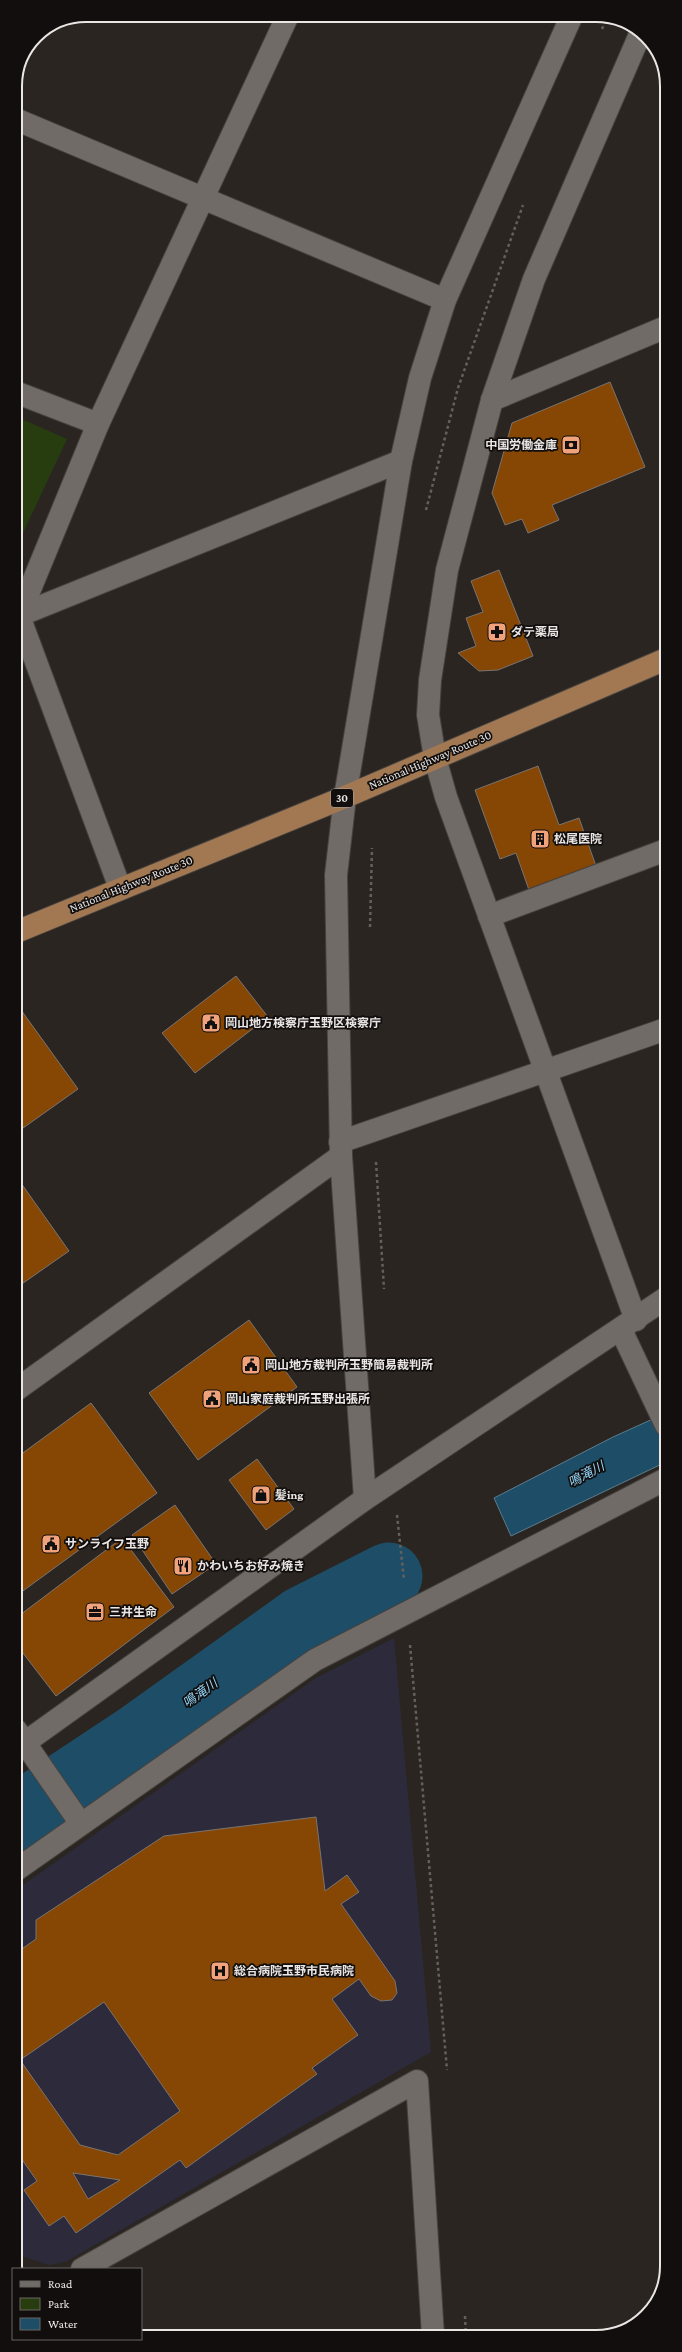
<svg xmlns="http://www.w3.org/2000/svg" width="682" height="2352" font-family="'Crimson Pro','Noto Sans JP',serif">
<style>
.medical{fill:#2d2b3b}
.green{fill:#283d0f}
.water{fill:#1e4e67;stroke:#5b7c8c}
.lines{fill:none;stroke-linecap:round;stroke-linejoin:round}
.river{stroke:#1e4e67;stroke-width:67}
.building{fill:#864604;stroke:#7b7470;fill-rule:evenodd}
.minor-casing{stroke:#46423f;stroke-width:24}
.tertiary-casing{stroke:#46423f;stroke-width:24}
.trunk-casing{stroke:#46423f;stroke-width:24}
.path{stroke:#64605c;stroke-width:2.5;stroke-dasharray:3 3;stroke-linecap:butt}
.minor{stroke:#716b67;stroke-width:22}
.tertiary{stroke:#716b67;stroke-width:22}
.trunk{stroke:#a27852;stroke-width:22}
.labels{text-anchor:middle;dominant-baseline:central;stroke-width:3.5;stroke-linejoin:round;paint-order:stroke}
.shield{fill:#110e0d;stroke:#a9a5a4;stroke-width:1}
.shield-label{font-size:11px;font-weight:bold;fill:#eae6e4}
.poi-label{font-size:12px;font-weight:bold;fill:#eae6e4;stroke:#110e0d;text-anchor:start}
.street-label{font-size:12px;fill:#eae6e4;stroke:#110e0d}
.water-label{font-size:13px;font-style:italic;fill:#94d6fb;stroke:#110e0d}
.rim{fill:none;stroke:#eae6e4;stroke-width:2}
</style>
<rect width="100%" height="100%" fill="#2a2521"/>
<path class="medical" d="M394,1638L431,2052L67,2261L50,2265L24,2257L16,2244V1890L316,1678Z"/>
<path class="green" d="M15,416L67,439L15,550Z"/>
<path class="water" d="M666,1413V1462L511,1536L494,1498L613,1437Z"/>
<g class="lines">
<path class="river" d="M16,1818L137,1738L302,1620L389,1576"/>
</g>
<g class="building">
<path d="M610,382L645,467L552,505L559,520L528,533L522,519L505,525L492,493L512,423Z"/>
<path d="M499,570L533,656L498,670L479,671L458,653L476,646L466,618L483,612L471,581Z"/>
<path d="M538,766L559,825L579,818L596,866L529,890L516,853L500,859L475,790Z"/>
<path d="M236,976L268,1017L195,1073L162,1033Z"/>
<path d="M16,1003L78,1089L16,1133Z"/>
<path d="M16,1176L69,1251L16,1288Z"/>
<path d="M249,1320L297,1387L198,1460L149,1393Z"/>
<path d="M91,1403L157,1493L16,1596V1458Z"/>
<path d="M257,1459L294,1509L266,1530L229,1480Z"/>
<path d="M175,1505L216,1564L172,1594L132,1535Z"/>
<path d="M122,1538L174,1607L56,1696L16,1644V1618Z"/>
<path d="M316,1817L325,1891L347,1875L359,1892L341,1904L395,1981L397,1993L392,2000L381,2001L371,1996L359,1979L332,1999L358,2035L312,2068L317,2074L186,2168L180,2160L76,2233L64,2216L49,2226L24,2190L37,2181L16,2151V1953L36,1939V1920L164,1836ZM104,2002L180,2111L118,2155L80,2145L20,2060ZM73,2173L120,2180L88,2199Z"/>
</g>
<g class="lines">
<defs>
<g id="minor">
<path d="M15,119L445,300"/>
<path d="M15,392L98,424"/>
<path d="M492,400L666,327"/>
<path d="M15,617L401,461"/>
<path d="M120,888L19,616L98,424L288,15"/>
<path d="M489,916L666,850"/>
<path d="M340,1142L666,1029"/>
<path d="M636,1320L446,797L435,758L428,715L430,680L447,570L492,400L534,279L641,32"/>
<path d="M621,1330L666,1425"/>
<path d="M16,1390L341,1156"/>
<path d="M365,1499L341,1156L336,875L345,797L401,461L420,378L445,300L572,15"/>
<path d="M16,1870L315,1660L666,1479"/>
<path d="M82,2269L417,2081L433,2336"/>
</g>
<g id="tertiary">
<path d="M16,1730L81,1824"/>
<path d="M16,1749L365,1499L666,1298"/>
</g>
<path id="trunk" d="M16,932L345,797L666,659"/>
</defs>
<use href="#minor" class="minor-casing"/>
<use href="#tertiary" class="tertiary-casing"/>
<use href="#trunk" class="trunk-casing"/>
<g class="path">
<path d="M602,29L607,18"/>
<path d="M426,510L458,388L523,205"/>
<path d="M370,927L372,848"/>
<path d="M376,1162L384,1289"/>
<path d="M397,1515L404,1580"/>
<path d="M410,1645L447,2070"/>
<path d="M465,2316L466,2336"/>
</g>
<use href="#minor" class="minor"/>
<use href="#tertiary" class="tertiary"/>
<use href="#trunk" class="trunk"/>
</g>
<defs>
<symbol id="bank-square" viewBox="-11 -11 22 22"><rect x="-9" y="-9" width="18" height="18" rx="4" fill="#f1a27b" stroke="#110e0d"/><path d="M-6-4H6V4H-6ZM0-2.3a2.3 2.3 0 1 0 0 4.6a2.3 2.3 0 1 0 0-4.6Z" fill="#111"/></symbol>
<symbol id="pharmacy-square" viewBox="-11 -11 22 22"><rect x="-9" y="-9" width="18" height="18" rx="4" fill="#f1a27b" stroke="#110e0d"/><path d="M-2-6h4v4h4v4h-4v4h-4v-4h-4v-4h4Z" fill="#111"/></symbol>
<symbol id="building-square" viewBox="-11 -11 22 22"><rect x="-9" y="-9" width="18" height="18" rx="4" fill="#f1a27b" stroke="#110e0d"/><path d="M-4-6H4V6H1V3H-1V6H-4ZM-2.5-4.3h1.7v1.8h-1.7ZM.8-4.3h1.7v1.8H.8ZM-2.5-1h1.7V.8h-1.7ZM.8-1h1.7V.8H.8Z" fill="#111"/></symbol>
<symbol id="civic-square" viewBox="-11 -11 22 22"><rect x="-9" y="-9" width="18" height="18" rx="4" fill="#f1a27b" stroke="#110e0d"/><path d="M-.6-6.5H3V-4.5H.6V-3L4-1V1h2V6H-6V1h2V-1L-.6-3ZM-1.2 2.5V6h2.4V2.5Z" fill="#111"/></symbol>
<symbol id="shop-square" viewBox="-11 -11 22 22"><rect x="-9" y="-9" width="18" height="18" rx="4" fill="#f1a27b" stroke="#110e0d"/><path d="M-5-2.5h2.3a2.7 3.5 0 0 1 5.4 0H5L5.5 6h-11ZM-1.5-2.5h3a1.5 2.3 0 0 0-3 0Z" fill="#111"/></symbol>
<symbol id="restaurant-square" viewBox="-11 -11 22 22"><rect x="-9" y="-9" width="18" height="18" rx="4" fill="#f1a27b" stroke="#110e0d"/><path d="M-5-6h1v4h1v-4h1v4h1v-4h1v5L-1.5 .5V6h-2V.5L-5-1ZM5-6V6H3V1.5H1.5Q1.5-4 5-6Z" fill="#111"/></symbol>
<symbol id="office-square" viewBox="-11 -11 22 22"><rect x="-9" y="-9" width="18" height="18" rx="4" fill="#f1a27b" stroke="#110e0d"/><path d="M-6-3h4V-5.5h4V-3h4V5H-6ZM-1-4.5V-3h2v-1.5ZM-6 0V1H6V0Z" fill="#111"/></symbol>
<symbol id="hospital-square" viewBox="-11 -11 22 22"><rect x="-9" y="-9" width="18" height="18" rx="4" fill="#f1a27b" stroke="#110e0d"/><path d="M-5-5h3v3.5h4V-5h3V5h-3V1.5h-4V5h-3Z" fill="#111"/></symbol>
</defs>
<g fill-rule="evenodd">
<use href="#bank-square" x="560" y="434" width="22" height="22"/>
<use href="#pharmacy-square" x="486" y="621" width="22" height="22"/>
<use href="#building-square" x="529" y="828" width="22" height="22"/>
<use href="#civic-square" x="200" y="1012" width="22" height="22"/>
<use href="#civic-square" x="240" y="1354" width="22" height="22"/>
<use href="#civic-square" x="201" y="1388" width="22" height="22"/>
<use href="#shop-square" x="250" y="1484" width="22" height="22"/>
<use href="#civic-square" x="40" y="1533" width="22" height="22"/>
<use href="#restaurant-square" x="172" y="1555" width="22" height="22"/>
<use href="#office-square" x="84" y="1601" width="22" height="22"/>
<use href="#hospital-square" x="209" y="1960" width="22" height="22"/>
</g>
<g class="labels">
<rect class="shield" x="331" y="789" width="22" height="18" rx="3"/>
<g class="shield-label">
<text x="342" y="798">30</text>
</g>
<g class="poi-label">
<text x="557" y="445" text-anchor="end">中国労働金庫</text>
<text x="511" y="632">ダテ薬局</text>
<text x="554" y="839">松尾医院</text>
<text x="225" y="1023">岡山地方検察庁玉野区検察庁</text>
<text x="265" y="1365">岡山地方裁判所玉野簡易裁判所</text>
<text x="226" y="1399">岡山家庭裁判所玉野出張所</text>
<text x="275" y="1495">髪ing</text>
<text x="65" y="1544">サンライフ玉野</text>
<text x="197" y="1566">かわいちお好み焼き</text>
<text x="109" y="1612">三井生命</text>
<text x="234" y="1971">総合病院玉野市民病院</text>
</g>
<g class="street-label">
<text transform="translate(430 760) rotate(-23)">National Highway Route 30</text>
<text transform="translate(131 884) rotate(-22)">National Highway Route 30</text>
</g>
<g class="water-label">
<text transform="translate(586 1474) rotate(-28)">鳴滝川</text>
<text transform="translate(200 1693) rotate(-36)">鳴滝川</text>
</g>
</g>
<path d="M0 0H682V2352H0ZM86 22H596A64 64 0 0 1 660 86V2266A64 64 0 0 1 596 2330H86A64 64 0 0 1 22 2266V86A64 64 0 0 1 86 22Z" fill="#110e0d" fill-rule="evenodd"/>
<path class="rim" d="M86 22H596A64 64 0 0 1 660 86V2266A64 64 0 0 1 596 2330H86A64 64 0 0 1 22 2266V86A64 64 0 0 1 86 22Z"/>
<rect x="12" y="2268" width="130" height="72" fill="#110e0d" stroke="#686463"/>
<rect x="20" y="2281" width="20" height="6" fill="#716b67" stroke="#686463"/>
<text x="48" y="2288" font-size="12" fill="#eae6e4">Road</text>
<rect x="20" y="2298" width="20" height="12" fill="#283d0f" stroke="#686463"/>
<text x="48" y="2308" font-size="12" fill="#eae6e4">Park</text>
<rect x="20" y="2318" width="20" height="12" fill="#1e4e67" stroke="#686463"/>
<text x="48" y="2328" font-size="12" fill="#eae6e4">Water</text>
</svg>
